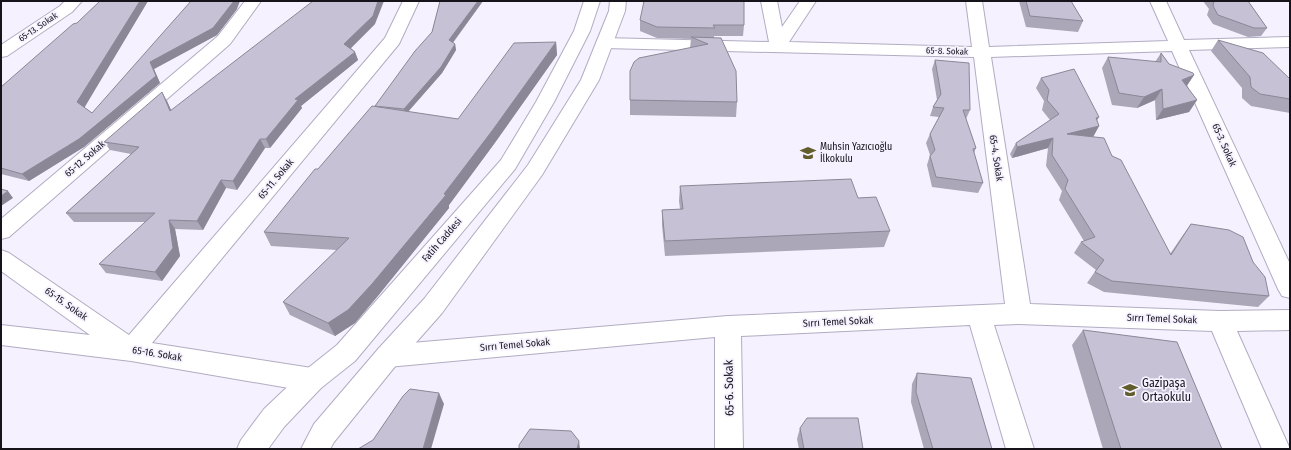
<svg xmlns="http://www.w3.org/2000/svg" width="1291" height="450" font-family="'Fira Sans Condensed',sans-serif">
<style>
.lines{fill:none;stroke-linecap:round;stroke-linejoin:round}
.minor-casing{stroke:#b2acc1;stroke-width:2}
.secondary-casing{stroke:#b2acc1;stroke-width:2}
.minor{fill:#fff;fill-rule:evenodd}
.secondary{fill:#fff;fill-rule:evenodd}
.wall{fill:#aba6b8}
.shaded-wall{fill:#8b8796}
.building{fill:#c7c1d6;stroke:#8b8796}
.labels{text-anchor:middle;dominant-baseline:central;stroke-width:3.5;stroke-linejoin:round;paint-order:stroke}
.far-street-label{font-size:9px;fill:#16131b;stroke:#f5f1ff}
.street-label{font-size:10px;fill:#16131b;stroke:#f5f1ff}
.poi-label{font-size:10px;fill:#16131b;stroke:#f5f1ff;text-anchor:start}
.near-poi-label{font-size:12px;fill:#16131b;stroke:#f5f1ff;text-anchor:start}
.near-street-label{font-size:12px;fill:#16131b;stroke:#f5f1ff}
</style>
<rect width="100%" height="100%" fill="#f5f1ff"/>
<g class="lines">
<defs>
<g id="minor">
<path d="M65,1H82L72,12L7,56L1,57V45L60,6Z"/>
<path d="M245,1H261L230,44L9,237L1,239V219L218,36Z"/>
<path d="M403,1H419L399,44L152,343L312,368L321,372L325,380L321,388L312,392L131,361L1,345V325L90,335L1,271V250L9,253L129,335L385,38Z"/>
<path d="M761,1H777L782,27L800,1H816L789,42L972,47L966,1H982L989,47L1168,41L1150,1H1166L1184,40L1290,37V47L1189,50L1290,264V298L1282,296L1278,289L1172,51L991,57L1030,304L1220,311L1290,310V330L1237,331L1290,449H1262L1212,331L1019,324L994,325L1034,449H1006L970,325L741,336L743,449H715V337L388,367L379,364L375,356L379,348L388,345L728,316L1005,304L974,57L604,48L598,47L596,43L598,39L604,38L769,42Z"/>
</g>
<g id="secondary">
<path d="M584,1H600L590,31L554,102L515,169L355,361L321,388L284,427L268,449H237L241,440L264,409L303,372L337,345L501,160L536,102L574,31Z"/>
<path d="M610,1H626L625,11L599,80L542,175L442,313L397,364L334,442L330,449H301L314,424L379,348L424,299L528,165L581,80L609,11Z"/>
</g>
</defs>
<use href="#minor" class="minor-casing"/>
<use href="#secondary" class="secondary-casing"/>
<use href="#minor" class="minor"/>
<use href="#secondary" class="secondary"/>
</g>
<g class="wall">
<path d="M100,1H148L84,107L92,113L237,9L217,35L154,69L160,83L84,147L29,181L1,174V87L77,23Z"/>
<path d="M440,1H483L453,43L455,44L456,50L442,73L408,112L458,119L556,42L557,55L494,144L449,205V208L377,297L355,323L335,336L290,315L283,302L337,250L271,246L264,232L318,169L376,107L375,106L432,32Z"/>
<path d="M1019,1H1071L1083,21L1078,32L1026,27Z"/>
<path d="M1203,1H1248L1267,28L1261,36L1248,37L1213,24L1207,15L1209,9Z"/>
<path d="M640,20L744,25L743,36H714V37L737,102L736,117L630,115V100L690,48L691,39L657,38L640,31Z"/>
<path d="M375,24L351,48L355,52L358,60L301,106L302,108L270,148H265L237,190L226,188L203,230L175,229L180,256L162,281L106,273L99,264L145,222H74L66,213L131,154L110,150L104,142L167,101L171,110Z"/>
<path d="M1218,40L1290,79V113L1251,106L1242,98V88L1211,51Z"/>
<path d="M1161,53L1169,64L1194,75L1186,87L1197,100L1189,112L1156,120L1155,100L1137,108L1112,105L1102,68L1108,57L1155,62Z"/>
<path d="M935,60L970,110L966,119L976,148L974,153L983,183L978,193L932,187L927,165L930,155L926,143L930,134L939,117L930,116L933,107L937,100L932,69Z"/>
<path d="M1041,78L1097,120L1099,126L1093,137L1112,156L1170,254L1183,235L1191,224L1253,262L1269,296L1258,307L1104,292L1087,283L1096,270L1074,253L1081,242L1084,241L1059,200L1062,191L1046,166L1048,148L1012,158L1010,154L1016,143L1050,120L1042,110L1044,101L1036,88Z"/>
<path d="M680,186L858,198L890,231L884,247L665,256L662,225V210L680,209L679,201Z"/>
<path d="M1083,330L1222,449H1103L1072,345Z"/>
<path d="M917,373L992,449H924L911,402L912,384Z"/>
<path d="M800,428L863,449H799L797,439Z"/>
</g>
<g class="shaded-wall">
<path d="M140,1H148L83,110L77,102Z"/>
<path d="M234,1H240L237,9L217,35L154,69L160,83L84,147L29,181L22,174L79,139L150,62Z"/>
<path d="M378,1H384L375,24L347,52L344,44Z"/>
<path d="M478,1H483L450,46L449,40Z"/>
<path d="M556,42L557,55L494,144L449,205V208L377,297L355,323L335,336L328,323L444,194Z"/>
<path d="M455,44L456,50L442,73L405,115L404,109Z"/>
<path d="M355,52L358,60L301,106L302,108L270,148L266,139L295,99Z"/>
<path d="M1194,75L1186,87L1182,80Z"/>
<path d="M1162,89L1155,100L1137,108L1144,97Z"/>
<path d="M162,92L167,101L175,119L170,111Z"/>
<path d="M1197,100L1189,112L1156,120L1163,109Z"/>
<path d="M1099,117L1093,127L1099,126L1093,137L1067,134Z"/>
<path d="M1053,138L1048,148L1012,158L1017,147Z"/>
<path d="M260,139L265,148L237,190L233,181Z"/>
<path d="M221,180L226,188L203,230L197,221Z"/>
<path d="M8,191L13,198L1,206V196Z"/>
<path d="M169,220L175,229L180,256L162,281L155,272Z"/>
<path d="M439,393L444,404L431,449H423Z"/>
<path d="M579,441L580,449H577Z"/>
</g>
<g class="building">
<path d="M100,1H140L77,102L92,113L191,1H234L213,28L150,62L156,76L79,139L22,174L1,168V87L73,24L77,23Z"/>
<path d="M313,1H378L373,16L344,44L355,52L295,99L298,100L266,139H260L233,181L221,180L197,221L169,220L173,248L155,272L99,264L155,213H66L139,147L104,142L162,92L170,111Z"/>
<path d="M440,1H478L449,40L455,44L441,67L404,109L375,106L415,51L432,32Z"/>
<path d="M644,1H744V25H713L715,28L657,27L640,20Z"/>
<path d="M1026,1H1071L1083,21L1030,16Z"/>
<path d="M1214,1H1248L1267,28H1254L1218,15L1213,6Z"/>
<path d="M691,37L721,38L736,71L737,102L630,100V71L634,62L639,58L708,44Z"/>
<path d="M1218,40L1263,53L1290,79V99L1260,94L1251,87L1250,77Z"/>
<path d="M556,42L492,131L444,194L446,195L372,284L348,310L328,323L283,302L349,238L264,232L315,169H318L372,106L458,119L514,43Z"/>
<path d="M1161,53L1169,64L1193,73L1194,75L1182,80L1197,100L1163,109L1162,89L1144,97L1119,93L1108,57L1161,62Z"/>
<path d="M935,60L969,63L970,110H963L976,148L973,149L983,183L936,177L930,156L935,150L930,134L944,108L933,107L941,94Z"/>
<path d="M1074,69L1099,117L1096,118L1099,126L1067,134L1104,138L1112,156L1121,160L1171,255L1191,224L1229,230L1243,237L1253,262L1265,277L1269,296L1112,281L1095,272L1104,260L1081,242L1095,237L1065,189L1068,180L1052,155L1053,138L1017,147L1016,143L1059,114L1047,100L1049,90L1041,78Z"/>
<path d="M851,179L858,198L876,197L890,231L665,241L662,210L683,209L680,186Z"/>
<path d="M1,189L8,191L1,196Z"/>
<path d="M1083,330L1177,342L1222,449H1121Z"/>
<path d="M917,373L971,378L992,449H933L916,392Z"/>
<path d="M410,389L439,393L423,449H358L373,440L403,396Z"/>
<path d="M807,418H858L863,449H804L800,428Z"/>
<path d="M530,429L571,431L579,441L577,449H519V445Z"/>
</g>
<defs>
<symbol id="school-bare" viewBox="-9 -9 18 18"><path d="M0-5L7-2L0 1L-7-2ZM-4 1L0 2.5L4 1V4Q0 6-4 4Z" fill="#625e2b" stroke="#f5f1ff" stroke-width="2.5" paint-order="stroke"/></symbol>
</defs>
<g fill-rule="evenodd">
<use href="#school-bare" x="797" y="142" width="22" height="22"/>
<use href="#school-bare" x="1119" y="379" width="22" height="22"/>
</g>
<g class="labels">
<g class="far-street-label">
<text transform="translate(38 27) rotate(-34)">65-13. Sokak</text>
<text transform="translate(947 51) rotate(2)">65-8. Sokak</text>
</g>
<g class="street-label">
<text transform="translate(1224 145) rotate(66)">65-3. Sokak</text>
<text transform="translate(996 158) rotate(81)">65-4. Sokak</text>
<text transform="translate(85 159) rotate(-41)">65-12. Sokak</text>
<text transform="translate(276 179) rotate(-50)">65-11. Sokak</text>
<text transform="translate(442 240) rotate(-49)">Fatih Caddesi</text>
<text transform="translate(66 304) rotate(35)">65-15. Sokak</text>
<text transform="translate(1162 319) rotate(2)">Sırrı Temel Sokak</text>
<text transform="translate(838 322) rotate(-3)">Sırrı Temel Sokak</text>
<text transform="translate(515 345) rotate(-5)">Sırrı Temel Sokak</text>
<text transform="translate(157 354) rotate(9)">65-16. Sokak</text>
</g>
<g class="poi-label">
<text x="820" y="147">Muhsin Yazıcıoğlu<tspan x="820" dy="12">İlkokulu</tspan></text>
</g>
<g class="near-poi-label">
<text x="1142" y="383">Gazipaşa<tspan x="1142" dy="14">Ortaokulu</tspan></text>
</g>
<g class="near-street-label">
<text transform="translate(729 388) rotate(-91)">65-6. Sokak</text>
</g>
</g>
<rect width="1291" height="450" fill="none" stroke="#16131b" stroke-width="4"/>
</svg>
